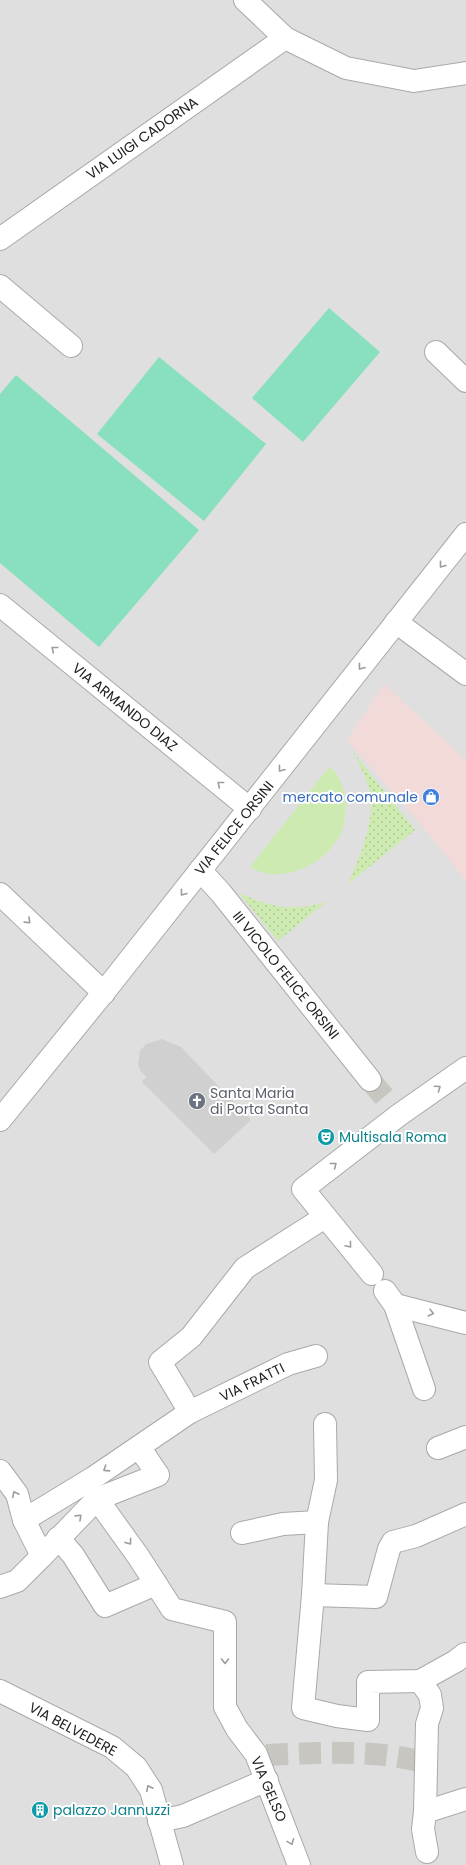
<svg xmlns="http://www.w3.org/2000/svg" width="466" height="1865" font-family="Poppins,sans-serif">
<style>
.residential{fill:#e0dfdf}
.commercial{fill:#f2dad9}
.religious{fill:#d0d0d0}
.grass{fill:url(#grass-dots)}
.garden{fill:#cdebb0}
.pitch{fill:#88e0be}
.lines{fill:none;stroke-linecap:round;stroke-linejoin:round}
.minor-tunnel{stroke:#c8c6c1;stroke-width:22;stroke-dasharray:22 11;stroke-linecap:butt}
.minor-casing{stroke:#a9a9a9;stroke-width:24}
.minor{stroke:#fff;stroke-width:22}
.oneway{stroke:#9c9c9c}
.labels{text-anchor:middle;dominant-baseline:central;stroke-width:4;stroke-linejoin:round;paint-order:stroke}
.street-label{font-size:14px;fill:#222;stroke:#fff}
.shop-label{font-size:14px;fill:#366cbe;stroke:#fff;text-anchor:end}
.worship-label{font-size:14px;fill:#5b616d;stroke:#fff;text-anchor:start}
.culture-label{font-size:14px;fill:#0d838f;stroke:#fff;text-anchor:start}
</style>
<defs>
<pattern id="grass-dots" width="8" height="8" patternUnits="userSpaceOnUse"><rect width="8" height="8" fill="#cdebb0"/><path d="M2 2h.1M6 6h.1" fill="none" stroke="#b0c997" stroke-width="1.8" stroke-linecap="round"/></pattern>
</defs>
<rect width="100%" height="100%" fill="#f2efe9"/>
<rect class="residential" x="0" y="0" width="466" height="1865"/>
<path class="commercial" d="M384,684L466,760V881L428,833L347,740Z"/>
<path class="religious" d="M162,1039L181,1047L251,1120L214,1154L142,1082L146,1077L140,1070L138,1064L140,1051L146,1044Z"/>
<g class="grass">
<path d="M353,752L415,830L348,884C360,858 375,820 370,792C367,778 359,764 353,752Z"/>
<path d="M239,893C257,901 278,909 299,907C308,907 317,904 326,902L278,941Z"/>
</g>
<path class="garden" d="M329,767C338,773 342,782 344,793C347,807 346,822 340,835C325,865 280,886 250,867Z"/>
<g class="pitch">
<path d="M329,308L380,352L303,442L252,398Z"/>
<path d="M159,357L266,444L204,521L97,434Z"/>
<path d="M16,375L199,530L99,647L0,563V394Z"/>
</g>
<g class="lines">
<g class="minor-tunnel">
<path d="M370,1080L391,1105"/>
<path d="M266,1755C318,1753 368,1749 419,1761"/>
</g>
<defs>
<g id="minor">
<path d="M245,0L285,38L346,68L414,81L466,73"/>
<path d="M0,239L285,38"/>
<path d="M0,286L71,346"/>
<path d="M436,352L466,381"/>
<path d="M0,605L250,809"/>
<path d="M396,622L466,674"/>
<path d="M200,870L221,893L370,1080"/>
<path d="M0,894L104,993"/>
<path d="M0,1120L108,987L466,534"/>
<path d="M372,1274L303,1189L399,1115L466,1068"/>
<path d="M385,1291L395,1305L424,1389"/>
<path d="M395,1305L466,1323"/>
<path d="M190,1412L160,1362L191,1337L245,1268L325,1217"/>
<path d="M325,1424L326,1480L317,1522L313,1595L303,1708L337,1716L368,1720V1682L420,1681L456,1661L465,1654"/>
<path d="M438,1448L466,1437"/>
<path d="M0,1471L17,1494L24,1520L42,1556L97,1499L158,1475L139,1447"/>
<path d="M97,1499L138,1556L172,1609L225,1622V1707L237,1729L256,1754L299,1865"/>
<path d="M24,1520L93,1478L190,1412L288,1364L316,1356"/>
<path d="M242,1533L283,1524L317,1522"/>
<path d="M58,1538L73,1555L105,1606L156,1584"/>
<path d="M0,1587L17,1581L42,1556"/>
<path d="M313,1595L376,1597L389,1549L393,1542L416,1536L466,1514"/>
<path d="M420,1681L430,1695L432,1708L427,1724L425,1812L423,1829L427,1852"/>
<path d="M0,1691L112,1747L136,1767L151,1790L172,1865"/>
<path d="M425,1812L466,1799"/>
<path d="M159,1821L183,1816L267,1780"/>
</g>
</defs>
<use href="#minor" class="minor-casing"/>
<use href="#minor" class="minor"/>
</g>
<defs><path id="oneway-chevron" d="M-2-3.5L2.5 0L-2 3.5" fill="none" stroke-width="1.6" stroke-linecap="round" stroke-linejoin="round"/></defs>
<g class="oneway">
<use href="#oneway-chevron" transform="translate(442 565) rotate(128)"/>
<use href="#oneway-chevron" transform="translate(54 649) rotate(-141)"/>
<use href="#oneway-chevron" transform="translate(361 667) rotate(128)"/>
<use href="#oneway-chevron" transform="translate(281 769) rotate(128)"/>
<use href="#oneway-chevron" transform="translate(220 784) rotate(-141)"/>
<use href="#oneway-chevron" transform="translate(183 893) rotate(128)"/>
<use href="#oneway-chevron" transform="translate(28 921) rotate(44)"/>
<use href="#oneway-chevron" transform="translate(438 1088) rotate(-35)"/>
<use href="#oneway-chevron" transform="translate(334 1165) rotate(-38)"/>
<use href="#oneway-chevron" transform="translate(349 1245) rotate(50)"/>
<use href="#oneway-chevron" transform="translate(431 1313) rotate(14)"/>
<use href="#oneway-chevron" transform="translate(106 1469) rotate(147)"/>
<use href="#oneway-chevron" transform="translate(15 1494) rotate(-117)"/>
<use href="#oneway-chevron" transform="translate(79 1517) rotate(-44)"/>
<use href="#oneway-chevron" transform="translate(129 1542) rotate(54)"/>
<use href="#oneway-chevron" transform="translate(225 1661) rotate(90)"/>
<use href="#oneway-chevron" transform="translate(149 1788) rotate(-117)"/>
<use href="#oneway-chevron" transform="translate(291 1842) rotate(69)"/>
</g>
<defs>
<symbol id="shop-disc" viewBox="-11 -11 22 22"><circle r="9.5" fill="#3f7fe0" stroke="#fff"/><path d="M-5-2.5h2.3a2.7 3.5 0 0 1 5.4 0H5L5.5 6h-11ZM-1.5-2.5h3a1.5 2.3 0 0 0-3 0Z" fill="#fff"/></symbol>
<symbol id="church-disc" viewBox="-11 -11 22 22"><circle r="9.5" fill="#6b7280" stroke="#fff"/><path d="M-1.2-6h2.4v3.5h3.3v2.4h-3.3V6h-2.4V-.1h-3.3v-2.4h3.3Z" fill="#fff"/></symbol>
<symbol id="theatre-disc" viewBox="-11 -11 22 22"><circle r="9.5" fill="#0f9aa8" stroke="#fff"/><path d="M-5-5.5Q0-4 5-5.5V0Q5 5 0 6Q-5 5-5 0ZM-3.3-2.5H-1v1.5H-3.3ZM1-2.5H3.3v1.5H1ZM-2.8 1Q0 5.5 2.8 1Z" fill="#fff"/></symbol>
<symbol id="building-disc" viewBox="-11 -11 22 22"><circle r="9.5" fill="#0f9aa8" stroke="#fff"/><path d="M-4-6H4V6H1V3H-1V6H-4ZM-2.5-4.3h1.7v1.8h-1.7ZM.8-4.3h1.7v1.8H.8ZM-2.5-1h1.7V.8h-1.7ZM.8-1h1.7V.8H.8Z" fill="#fff"/></symbol>
</defs>
<g fill-rule="evenodd">
<use href="#shop-disc" x="421" y="787" width="20" height="20"/>
<use href="#church-disc" x="187" y="1091" width="20" height="20"/>
<use href="#theatre-disc" x="316" y="1127" width="20" height="20"/>
<use href="#building-disc" x="30" y="1800" width="20" height="20"/>
</g>
<g class="labels">
<g class="street-label">
<text transform="translate(142 138) rotate(-35)">VIA LUIGI CADORNA</text>
<text transform="translate(125 707) rotate(39)">VIA ARMANDO DIAZ</text>
<text transform="translate(234 828) rotate(-51)">VIA FELICE ORSINI</text>
<text transform="translate(286 975) rotate(51)">III VICOLO FELICE ORSINI</text>
<text transform="translate(252 1382) rotate(-26)">VIA FRATTI</text>
<text transform="translate(73 1729) rotate(28)">VIA BELVEDERE</text>
<text transform="translate(269 1789) rotate(67)">VIA GELSO</text>
</g>
<g class="shop-label">
<text x="418" y="797">mercato comunale</text>
</g>
<g class="worship-label">
<text x="210" y="1093">Santa Maria<tspan x="210" dy="16">di Porta Santa</tspan></text>
</g>
<g class="culture-label">
<text x="339" y="1137">Multisala Roma</text>
<text x="53" y="1810">palazzo Jannuzzi</text>
</g>
</g>
</svg>
